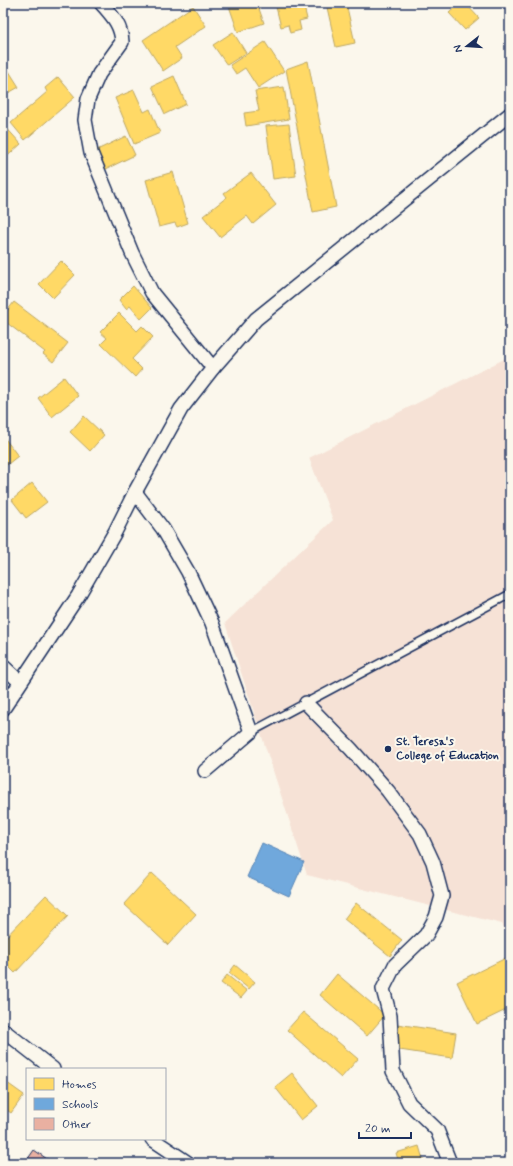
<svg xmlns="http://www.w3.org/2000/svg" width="513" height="1166" font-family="Mynerve,sans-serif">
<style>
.built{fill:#f6e2d6}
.homes{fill:#ffd966;stroke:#bba664}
.schools{fill:#6fa8dc;stroke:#5684b6}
.building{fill:#e9b0a1;stroke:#1b2f5e}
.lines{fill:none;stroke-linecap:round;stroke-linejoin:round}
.lane-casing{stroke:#1b2f5e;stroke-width:10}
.street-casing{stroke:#1b2f5e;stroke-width:16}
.lane{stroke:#fbf7ec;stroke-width:7}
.street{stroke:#fbf7ec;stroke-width:13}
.poi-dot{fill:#1b2f5e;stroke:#fbf7ec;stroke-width:1.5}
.labels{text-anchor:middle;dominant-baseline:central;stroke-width:4;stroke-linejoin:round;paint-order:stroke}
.poi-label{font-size:12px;font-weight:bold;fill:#1b2f5e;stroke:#fbf7ec;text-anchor:start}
</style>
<rect width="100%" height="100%" fill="#fbf7ec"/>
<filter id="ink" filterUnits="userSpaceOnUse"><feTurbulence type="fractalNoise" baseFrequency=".025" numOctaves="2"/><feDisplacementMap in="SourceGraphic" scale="8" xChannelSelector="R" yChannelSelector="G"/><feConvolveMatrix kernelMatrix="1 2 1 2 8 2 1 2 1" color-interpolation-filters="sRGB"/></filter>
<g filter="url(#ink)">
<path class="built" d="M510,356V939L502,924L307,875L225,623L333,520L309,458Z"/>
<g class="homes">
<path d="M228,3H257L264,23L238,32Z"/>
<path d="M275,3H303L307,19L299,21L301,30L290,33L288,25L281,27Z"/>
<path d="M326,3H346L355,43L336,47Z"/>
<path d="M460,3H465L479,18L465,30L449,13Z"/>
<path d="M193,6L206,26L175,47L182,58L163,71L143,40Z"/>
<path d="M233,32L246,53L227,65L213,45Z"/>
<path d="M265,42L284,71L258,88L245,68L236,74L230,65Z"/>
<path d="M308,61L336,207L313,212L286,69Z"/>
<path d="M7,68L19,87L3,96V70Z"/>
<path d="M174,76L186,104L165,114L152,86Z"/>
<path d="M58,77L75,97L25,140L11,123L47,92L45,88Z"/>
<path d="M284,87L289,119L246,126L244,113L259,111L255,91Z"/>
<path d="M134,90L144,112L150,109L160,133L134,144L115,98Z"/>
<path d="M3,124L21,144L3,160Z"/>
<path d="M289,124L296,176L273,179L266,126Z"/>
<path d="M126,136L135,155L106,169L97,150Z"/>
<path d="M173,172L188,223L177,227L175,223L159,227L146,180Z"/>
<path d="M251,173L276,205L253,224L247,216L220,237L203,216L227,197L224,193Z"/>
<path d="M61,261L75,275L53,298L39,284Z"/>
<path d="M133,286L152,308L141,319L130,306L126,309L119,300Z"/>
<path d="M14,302L68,343L53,362L43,354L45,352L3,320V316Z"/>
<path d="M119,313L137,331L142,326L153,337L132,359L142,369L135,377L101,344L107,338L100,332Z"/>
<path d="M64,377L78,396L52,417L38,398Z"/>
<path d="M84,416L104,435L90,451L70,432Z"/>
<path d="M3,436L18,456L3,468Z"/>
<path d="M32,483L47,502L26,518L12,500Z"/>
<path d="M152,873L196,914L168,945L124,904Z"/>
<path d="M46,895L68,916L15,973L3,961V940Z"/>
<path d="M356,903L402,940L390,956L344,919Z"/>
<path d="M510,956V1008L477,1024L457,982Z"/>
<path d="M235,965L255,982L249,989L229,973Z"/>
<path d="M337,974L385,1015L367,1036L320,995Z"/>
<path d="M227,975L247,991L241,998L221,983Z"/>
<path d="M303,1012L358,1059L341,1078L287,1030Z"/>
<path d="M397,1024L456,1033L452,1058L393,1049Z"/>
<path d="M292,1073L318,1106L301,1120L275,1087Z"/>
<path d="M3,1080L24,1095L11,1113L3,1107Z"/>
<path d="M419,1146L424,1163H399L396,1153Z"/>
</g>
<path class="schools" d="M262,843L304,862L289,896L247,877Z"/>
<path class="building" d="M34,1150L53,1163H25Z"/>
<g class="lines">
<defs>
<path id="lane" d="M251,732L510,594"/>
<g id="street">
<path d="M101,3C112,16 121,24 122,42L99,74L88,99L85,120L91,153L132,253L152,293L213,368"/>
<path d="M135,492L163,529L188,572L212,623L251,732L205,771"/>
<path d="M3,666L20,682"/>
<path d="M306,703L351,749L388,791L420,834L433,862L442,896L436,917L426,935L395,965L383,989L390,1016L393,1071L409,1103L437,1130L450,1163"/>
<path d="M3,709L78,596L115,532L135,492L181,409L213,368L256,319L510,114"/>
<path d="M3,1030L53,1069"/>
<path d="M152,1139L188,1163"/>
</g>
</defs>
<use href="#lane" class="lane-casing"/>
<use href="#street" class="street-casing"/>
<use href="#lane" class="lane"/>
<use href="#street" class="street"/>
</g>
</g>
<circle class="poi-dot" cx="388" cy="749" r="4"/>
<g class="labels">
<g class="poi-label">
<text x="396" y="742">St. Teresa's<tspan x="396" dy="14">College of Education</tspan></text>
</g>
</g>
<rect width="513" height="1166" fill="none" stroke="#fbf7ec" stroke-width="16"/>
<rect x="8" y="8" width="497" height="1150" fill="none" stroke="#1b2f5e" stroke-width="1.5" filter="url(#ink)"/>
<rect x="26" y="1068" width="140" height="72" fill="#fbf7ec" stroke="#a1a7b3"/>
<rect x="34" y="1078" width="20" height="12" fill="#ffd966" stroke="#a1a7b3"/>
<text x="62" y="1088" font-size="12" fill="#1b2f5e">Homes</text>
<rect x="34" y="1098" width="20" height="12" fill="#6fa8dc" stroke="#a1a7b3"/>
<text x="62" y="1108" font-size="12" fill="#1b2f5e">Schools</text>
<rect x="34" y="1118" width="20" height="12" fill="#e9b0a1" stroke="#a1a7b3"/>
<text x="62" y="1128" font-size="12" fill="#1b2f5e">Other</text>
<g transform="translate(467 46) rotate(253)" stroke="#fbf7ec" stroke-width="3" paint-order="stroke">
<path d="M0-3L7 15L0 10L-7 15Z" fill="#1b2f5e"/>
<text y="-6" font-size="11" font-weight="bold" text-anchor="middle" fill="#1b2f5e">N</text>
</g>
<path d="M359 1132v6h52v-6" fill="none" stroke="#1b2f5e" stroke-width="2"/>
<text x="365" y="1132" font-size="12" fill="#1b2f5e" stroke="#fbf7ec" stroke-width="3" paint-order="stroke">20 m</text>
</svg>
